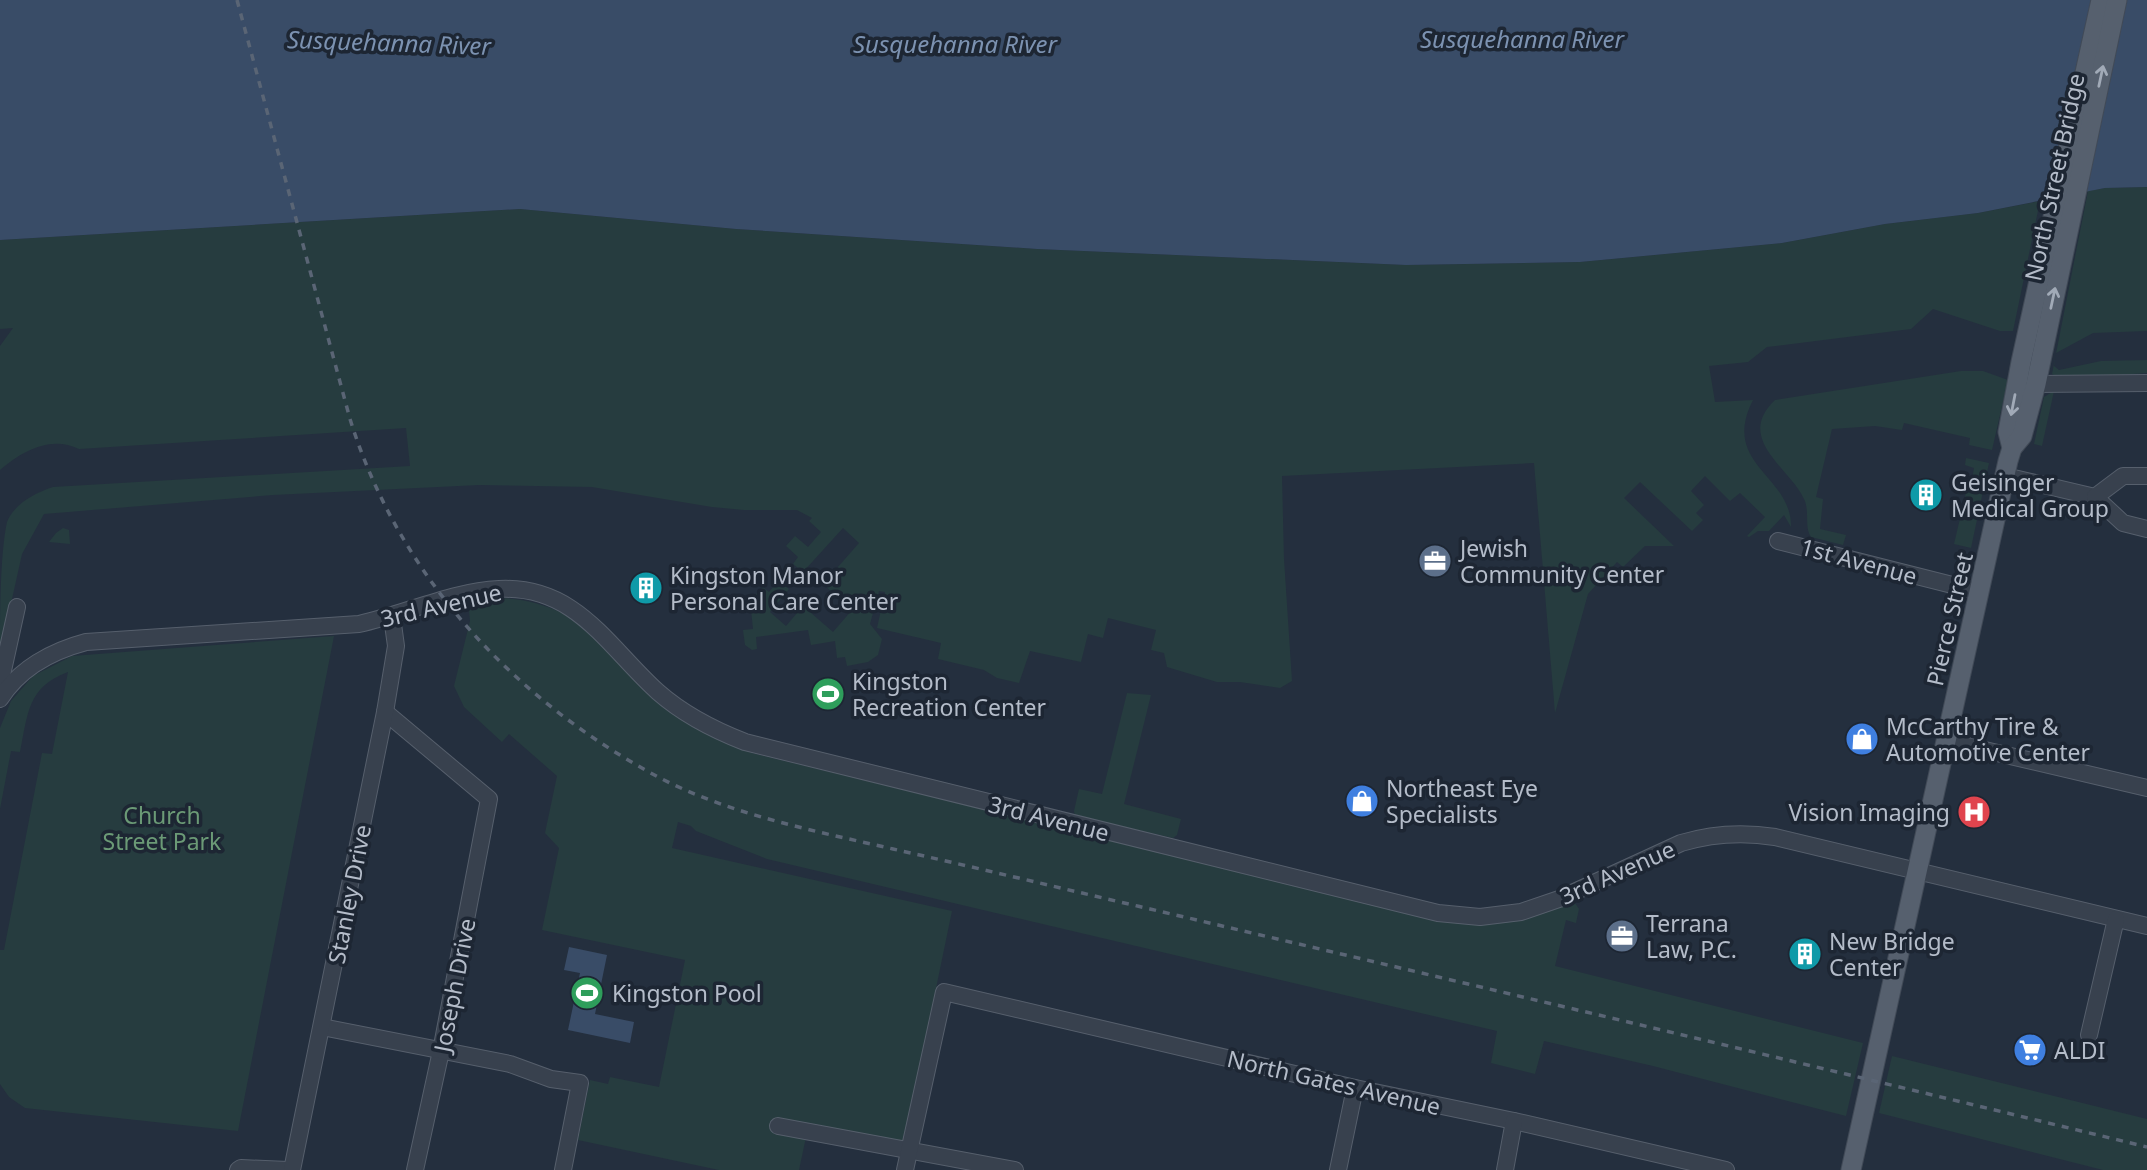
<svg xmlns="http://www.w3.org/2000/svg" width="2147" height="1170" font-family="'Noto Sans',sans-serif">
<style>
.green{fill:#263c3f}
.water{fill:#394c67}
.lines{fill:none;stroke-linecap:round;stroke-linejoin:round}
.minor-casing{stroke:#565f6c;stroke-width:18}
.major-casing{stroke:#414a57;stroke-width:21}
.minor{stroke:#38414e;stroke-width:16}
.major{stroke:#56606e;stroke-width:19}
.rail{stroke:#5a6575;stroke-width:3.5;stroke-dasharray:7 7;stroke-linecap:butt}
.oneway{stroke:#a1aab7}
.labels{text-anchor:middle;dominant-baseline:central;stroke-width:7;stroke-linejoin:round;paint-order:stroke}
.street-label{font-size:23px;fill:#b4bcc9;stroke:#1d2633}
.poi-label{font-size:23px;fill:#b4bcc9;stroke:#1d2633;text-anchor:start}
.park-label{font-size:23px;fill:#6b9a76;stroke:#1d2633}
.water-label{font-size:24px;font-style:italic;fill:#7c92b1;stroke:#1d2633}
</style>
<rect width="100%" height="100%" fill="#242f3e"/>
<g class="green">
<path d="M2147,187V331L2093,333L2056,353L2054,366L2059,370L2101,361L2147,360V373C2126,374 2067,383 2052,374L2088,191L2105,188Z"/>
<path d="M2040,201L2013,331H2000L1933,309L1911,329L1767,347L1748,362L1709,366L1715,402L1753,400C1720,465 1792,475 1791,527L1784,515L1769,531H1758L1749,537L1747,536L1765,517L1740,493L1730,501L1705,476L1691,491L1704,505L1696,513L1703,520L1692,531L1640,482L1624,498L1674,546H1645L1623,567L1617,562L1588,594L1555,713L1534,463L1282,476L1284,559L1292,681L1280,688L1240,682H1217L1167,667L1164,653L1151,650L1156,630L1108,618L1103,638L1088,634L1081,662L1030,651L1019,683L997,678L984,670L938,659L941,643L877,628L885,592L879,591L870,624L882,639L878,655L868,662L847,666L845,657L837,658L835,641L811,645L808,630L756,637L757,649L752,650L745,645L743,630L753,629L750,600L763,587L769,592L779,580L789,589L770,612L786,626L803,606L833,632L852,610L823,584L859,543L843,528L803,572L793,564L798,557L786,546L795,536L808,547L821,532L809,521L812,518L797,510H744L712,507L592,487L479,485L273,495L44,514L22,554L0,653C0,617 0,554 7,522C14,504 35,493 53,487L410,466L406,428L79,449C51,435 22,451 0,470V346L13,328L0,329V240L520,209L736,229L1037,249L1406,265L1580,262L1782,243L1885,224L1978,213Z"/>
<path d="M1961,371H1983L2008,380L1992,450L1969,445L1970,438L1904,423L1902,430L1875,426L1832,429L1816,497L1823,499L1820,529L1846,535L1843,545L1811,537C1804,527 1810,511 1804,499C1790,468 1734,439 1775,400Z"/>
<path d="M2054,391L2042,446L2034,444L2044,397Z"/>
<path d="M1966,458L1989,463L1971,548L1954,544L1969,480H1972L1974,468L1965,465Z"/>
<path d="M63,528L69,530L70,544L49,542L56,533Z"/>
<path d="M487,598C515,597 539,602 565,614L720,740L752,753L1442,921C1489,928 1528,920 1571,902L1575,903L1579,909L1576,923L1566,920L1555,966L1863,1043L1846,1116L1653,1066L1544,1041L1535,1074L1491,1063L1497,1031L767,859L696,831L691,826L678,822L672,848L952,911L904,1143L809,1123L799,1170H719L578,1140L590,1080L608,1084L610,1077L659,1087L685,960L542,930L559,848L545,833L557,776L509,734L502,742L464,707L454,686L470,621L469,610L463,604Z"/>
<path d="M334,636L238,1131L25,1108L9,1097L0,1084V950H4L42,753L52,754L68,672C27,687 28,714 20,752L11,751L0,809V728L11,701L33,676L72,656Z"/>
<path d="M1127,693L1151,695L1124,804L1181,819L1177,835L1173,838L1075,816L1074,811L1079,789L1102,794Z"/>
<path d="M1892,1056L2147,1119V1170H2103L1879,1113Z"/>
</g>
<g class="water">
<path d="M0,0H2147V187L2105,188L1978,213L1885,224L1782,243L1580,262L1406,265L1037,249L736,229L520,209L0,240Z"/>
<path d="M569,947L607,955L595,1014L634,1022L630,1043L568,1030L580,973L564,970Z"/>
</g>
<g class="lines">
<defs>
<g id="minor">
<path d="M2036,384L2147,383"/>
<path d="M2005,476L2095,497"/>
<path d="M2095,497L2123,523L2147,529"/>
<path d="M2095,497L2123,476H2147"/>
<path d="M1778,541L1980,592"/>
<path d="M0,684L17,607"/>
<path d="M0,699C19,669 52,651 86,642L359,624C405,614 453,591 499,589C576,585 608,647 658,692C683,714 714,730 745,742L1438,913L1480,917L1521,912L1559,899L1681,843C1711,834 1744,832 1775,837L2147,926"/>
<path d="M385,712L489,799L441,1051L415,1170"/>
<path d="M1946,741L2147,788"/>
<path d="M322,1027L510,1064L551,1079L580,1083L563,1170"/>
<path d="M2089,1035L2116,919"/>
<path d="M778,1126L1015,1170"/>
<path d="M238,1170L241,1168L288,1170"/>
<path d="M292,1170L385,712L396,646L392,617"/>
<path d="M905,1170L944,992L1355,1088L1514,1121L1726,1170"/>
<path d="M1338,1170L1355,1088"/>
<path d="M1505,1170L1514,1121"/>
</g>
<g id="major">
<path d="M2012,448L2008,432L2021,362L2101,0"/>
<path d="M1851,1170L2008,461L2012,448L2022,436L2036,384L2117,0"/>
</g>
</defs>
<use href="#minor" class="minor-casing"/>
<use href="#major" class="major-casing"/>
<use href="#minor" class="minor"/>
<use href="#major" class="major"/>
<path class="rail" d="M237,0L350,419C399,577 515,701 660,778C732,815 815,831 893,849C978,868 1064,889 1150,909C1482,987 1815,1066 2147,1147"/>
</g>
<defs><path id="oneway-shaft" d="M-6 0H5M1.5-3L5.5 0L1.5 3" fill="none" stroke-width="1.6" stroke-linecap="round" stroke-linejoin="round" transform="scale(1.75)"/></defs>
<g class="oneway">
<use href="#oneway-shaft" transform="translate(2101 76) rotate(-78)"/>
<use href="#oneway-shaft" transform="translate(2053 298) rotate(-78)"/>
<use href="#oneway-shaft" transform="translate(2013 405) rotate(101)"/>
</g>
<defs>
<symbol id="building-disc" viewBox="-11 -11 22 22"><circle r="9.5" fill="#0f9aa8" stroke="#1d2633"/><path d="M-4-6H4V6H1V3H-1V6H-4ZM-2.5-4.3h1.7v1.8h-1.7ZM.8-4.3h1.7v1.8H.8ZM-2.5-1h1.7V.8h-1.7ZM.8-1h1.7V.8H.8Z" fill="#fff"/></symbol>
<symbol id="office-disc" viewBox="-11 -11 22 22"><circle r="9.5" fill="#5c6f8a" stroke="#1d2633"/><path d="M-6-3h4V-5.5h4V-3h4V5H-6ZM-1-4.5V-3h2v-1.5ZM-6 0V1H6V0Z" fill="#fff"/></symbol>
<symbol id="stadium-disc" viewBox="-11 -11 22 22"><circle r="9.5" fill="#2e9e5b" stroke="#1d2633"/><path d="M0-5a6.5 5 0 1 0 0 10a6.5 5 0 1 0 0-10ZM-3.5-1.8h7v3.6h-7Z" fill="#fff"/></symbol>
<symbol id="shop-disc" viewBox="-11 -11 22 22"><circle r="9.5" fill="#3f7fe0" stroke="#1d2633"/><path d="M-5-2.5h2.3a2.7 3.5 0 0 1 5.4 0H5L5.5 6h-11ZM-1.5-2.5h3a1.5 2.3 0 0 0-3 0Z" fill="#fff"/></symbol>
<symbol id="hospital-disc" viewBox="-11 -11 22 22"><circle r="9.5" fill="#e0444e" stroke="#1d2633"/><path d="M-5-5h3v3.5h4V-5h3V5h-3V1.5h-4V5h-3Z" fill="#fff"/></symbol>
<symbol id="supermarket-disc" viewBox="-11 -11 22 22"><circle r="9.5" fill="#3f7fe0" stroke="#1d2633"/><path d="M-6-5.5h2.5l.6 2H6L4.5 2H-2.5L-4.4-4H-6ZM-1.5 3.2a1.3 1.3 0 1 0 .1 0ZM3 3.2a1.3 1.3 0 1 0 .1 0Z" fill="#fff"/></symbol>
</defs>
<g fill-rule="evenodd">
<use href="#building-disc" x="1907" y="476" width="38" height="38"/>
<use href="#office-disc" x="1416" y="542" width="38" height="38"/>
<use href="#building-disc" x="627" y="569" width="38" height="38"/>
<use href="#stadium-disc" x="809" y="675" width="38" height="38"/>
<use href="#shop-disc" x="1843" y="720" width="38" height="38"/>
<use href="#shop-disc" x="1343" y="782" width="38" height="38"/>
<use href="#hospital-disc" x="1955" y="793" width="38" height="38"/>
<use href="#office-disc" x="1603" y="917" width="38" height="38"/>
<use href="#building-disc" x="1786" y="935" width="38" height="38"/>
<use href="#stadium-disc" x="568" y="974" width="38" height="38"/>
<use href="#supermarket-disc" x="2011" y="1031" width="38" height="38"/>
</g>
<g class="labels">
<g class="street-label">
<text transform="translate(2054 177) rotate(-78)">North Street Bridge</text>
<text transform="translate(1859 561) rotate(15)">1st Avenue</text>
<text transform="translate(441 605) rotate(-13)">3rd Avenue</text>
<text transform="translate(1949 619) rotate(-77)">Pierce Street</text>
<text transform="translate(1049 818) rotate(14)">3rd Avenue</text>
<text transform="translate(1617 872) rotate(-24)">3rd Avenue</text>
<text transform="translate(349 894) rotate(-79)">Stanley Drive</text>
<text transform="translate(454 985) rotate(-79)">Joseph Drive</text>
<text transform="translate(1334 1082) rotate(13)">North Gates Avenue</text>
</g>
<g class="poi-label">
<text x="1951" y="482">Geisinger<tspan x="1951" dy="26">Medical Group</tspan></text>
<text x="1460" y="548">Jewish<tspan x="1460" dy="26">Community Center</tspan></text>
<text x="670" y="575">Kingston Manor<tspan x="670" dy="26">Personal Care Center</tspan></text>
<text x="852" y="681">Kingston<tspan x="852" dy="26">Recreation Center</tspan></text>
<text x="1886" y="726">McCarthy Tire &amp;<tspan x="1886" dy="26">Automotive Center</tspan></text>
<text x="1386" y="788">Northeast Eye<tspan x="1386" dy="26">Specialists</tspan></text>
<text x="1950" y="812" text-anchor="end">Vision Imaging</text>
<text x="1646" y="923">Terrana<tspan x="1646" dy="26">Law, P.C.</tspan></text>
<text x="1829" y="941">New Bridge<tspan x="1829" dy="26">Center</tspan></text>
<text x="612" y="993">Kingston Pool</text>
<text x="2054" y="1050">ALDI</text>
</g>
<g class="park-label">
<text x="162" y="815">Church<tspan x="162" dy="26">Street Park</tspan></text>
</g>
<g class="water-label">
<text x="1522" y="38">Susquehanna River</text>
<text transform="translate(389 42) rotate(2)">Susquehanna River</text>
<text x="955" y="43">Susquehanna River</text>
</g>
</g>
</svg>
